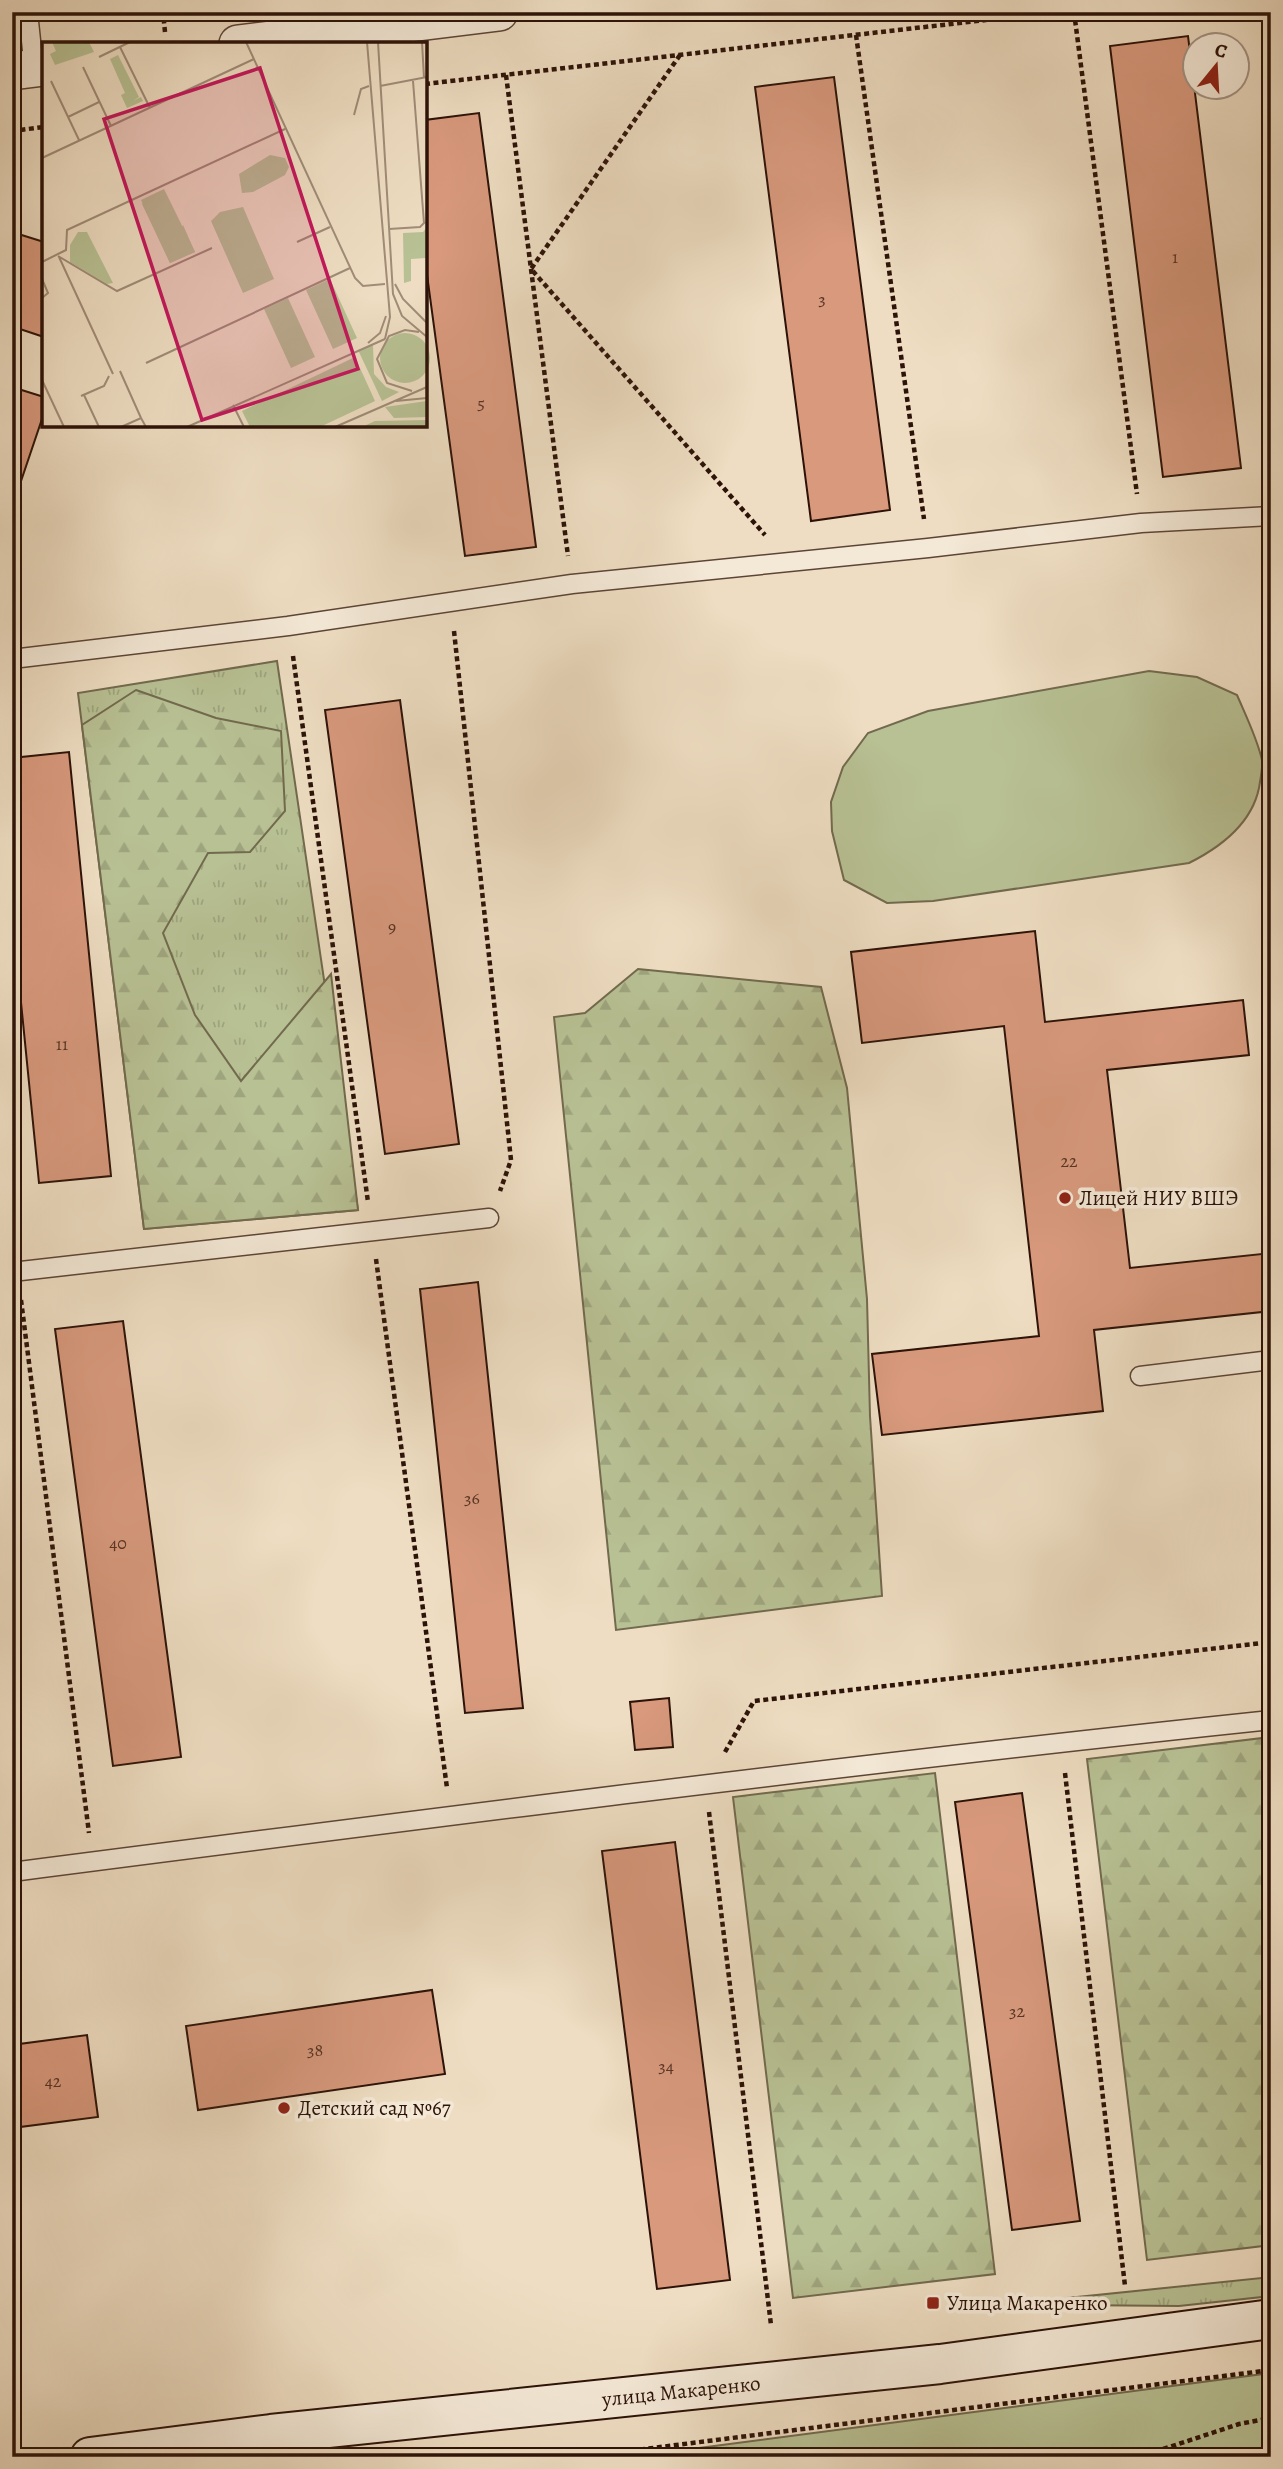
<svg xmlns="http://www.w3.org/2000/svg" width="1283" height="2469" font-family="Alegreya,serif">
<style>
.grass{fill:url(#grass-tufts);stroke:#726a4e;stroke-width:2}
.forest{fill:url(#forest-firs);stroke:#726a4e;stroke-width:2}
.park{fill:#b8c194;stroke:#726a4e;stroke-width:2}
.building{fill:#d8997d;stroke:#2c1208;stroke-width:2}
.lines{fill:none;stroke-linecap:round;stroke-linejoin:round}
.service-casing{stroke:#5c4536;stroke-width:21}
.minor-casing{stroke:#5c4536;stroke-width:40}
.secondary-casing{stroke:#2c1208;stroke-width:42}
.path{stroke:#2c1208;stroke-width:4.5;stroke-dasharray:5 3.5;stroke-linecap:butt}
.service{stroke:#f4e9d7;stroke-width:18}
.minor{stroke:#f4e9d7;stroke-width:37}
.secondary{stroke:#f4e9d7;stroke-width:38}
.poi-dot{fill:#8f2418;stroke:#f4e9d7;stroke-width:2.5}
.labels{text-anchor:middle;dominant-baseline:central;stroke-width:7;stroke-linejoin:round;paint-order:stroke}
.number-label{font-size:18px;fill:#573425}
.poi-label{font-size:21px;fill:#2c1208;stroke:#f4e9d7;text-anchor:start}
.street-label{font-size:21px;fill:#2c1208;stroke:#f4e9d7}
.inset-road{fill:none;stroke:#a08c78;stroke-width:2}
.view{fill:#c2185b;fill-opacity:0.15;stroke:#c2185b;stroke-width:3.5}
.inset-edge{fill:none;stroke:#2c1208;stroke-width:3.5}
</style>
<defs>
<pattern id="grass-tufts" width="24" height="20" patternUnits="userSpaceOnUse" patternTransform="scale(1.75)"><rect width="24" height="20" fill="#b8c194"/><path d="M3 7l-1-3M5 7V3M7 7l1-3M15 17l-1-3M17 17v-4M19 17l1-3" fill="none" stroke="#9ea57e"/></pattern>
<pattern id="forest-firs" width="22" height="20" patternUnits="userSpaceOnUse" patternTransform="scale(1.75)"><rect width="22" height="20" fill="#b8c194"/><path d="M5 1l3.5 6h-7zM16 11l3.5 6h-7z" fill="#9ea57e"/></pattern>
</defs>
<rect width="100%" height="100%" fill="#eeddc2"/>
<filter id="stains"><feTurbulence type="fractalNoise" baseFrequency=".00286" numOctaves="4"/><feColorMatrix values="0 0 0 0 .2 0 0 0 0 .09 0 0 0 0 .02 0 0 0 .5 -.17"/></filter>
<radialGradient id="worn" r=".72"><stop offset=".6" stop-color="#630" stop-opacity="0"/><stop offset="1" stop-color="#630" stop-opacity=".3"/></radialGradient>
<g class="grass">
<path d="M277,661L358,1210L144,1229L78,693Z"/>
<path d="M1271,2277V2296L1179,2306L1069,2305L1068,2298Z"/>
</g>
<g class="forest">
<path d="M136,690L216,718L281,731L285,811L250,852L208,853L163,933L195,1015L241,1081L331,974L358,1210L144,1229L82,725Z"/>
<path d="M638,969L821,987L847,1088L867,1299L870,1416L882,1596L616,1630L554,1017L585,1013Z"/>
<path d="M1271,1737V2245L1147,2260L1087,1759Z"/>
<path d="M935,1773L995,2274L793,2298L733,1797Z"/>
</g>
<g class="park">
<path d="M1149,671L1197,677L1237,695C1246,716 1257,738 1262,760C1263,767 1261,775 1260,782C1255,821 1223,846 1189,863L933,901L887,903L844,880L832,831L831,802L843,767L868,733L928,711Z"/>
<path d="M1271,2373V2457H630Z"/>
</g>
<g class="building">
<path d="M1188,36L1241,468L1163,477L1110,46Z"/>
<path d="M834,77L890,510L811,521L755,87Z"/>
<path d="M479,113L536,547L465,556L425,260V120Z"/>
<path d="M12,232L44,242V337L17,328L12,344Z"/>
<path d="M12,387L44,397V413L20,484L12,482Z"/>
<path d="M400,700L459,1144L385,1154L325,710Z"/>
<path d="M69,752L111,1176L39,1183L12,912V758Z"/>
<path d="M1035,931L1045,1022L1243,1000L1249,1055L1107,1070L1130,1268L1271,1253V1311L1094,1330L1103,1411L882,1435L872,1354L1039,1336L1004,1026L862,1043L851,952Z"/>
<path d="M478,1282L523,1708L465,1713L420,1289Z"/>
<path d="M123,1321L181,1757L113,1766L55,1329Z"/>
<path d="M669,1698L673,1747L635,1750L630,1702Z"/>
<path d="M1022,1793L1080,2221L1012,2230L955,1802Z"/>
<path d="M675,1842L730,2280L657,2289L602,1851Z"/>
<path d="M432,1990L445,2074L198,2110L186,2026Z"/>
<path d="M87,2035L98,2117L12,2128V2045Z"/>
</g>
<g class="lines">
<defs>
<g id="service">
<path d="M28,12L34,69"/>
<path d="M12,659L288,626L572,584L928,548L1141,523L1271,516"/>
<path d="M12,1272L489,1218"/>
<path d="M1140,1376L1271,1360"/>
<path d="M12,1872C431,1818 851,1764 1271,1720"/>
</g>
<g id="minor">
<path d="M238,44L499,12"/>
<path d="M12,71L44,67"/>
</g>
<g id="secondary">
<path id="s1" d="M90,2457L271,2434L940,2364L1271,2319"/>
</g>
</defs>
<use href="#service" class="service-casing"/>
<use href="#minor" class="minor-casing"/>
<use href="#secondary" class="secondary-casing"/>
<g class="path">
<path d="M1074,12L1137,494"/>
<path d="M165,32L164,22L167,12"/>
<path d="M856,35L924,519"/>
<path d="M680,55L531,269L765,535"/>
<path d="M506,75L568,556"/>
<path d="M425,84L1056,12"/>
<path d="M12,131L44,127"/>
<path d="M454,631L511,1160L500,1191"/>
<path d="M293,656L368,1202"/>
<path d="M12,1223L14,1242"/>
<path d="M376,1259L447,1788"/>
<path d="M21,1300L89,1833"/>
<path d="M725,1752L754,1701L1271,1642"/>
<path d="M1065,1773L1125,2286"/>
<path d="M709,1812L771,2325"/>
<path d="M581,2457L1271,2370"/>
<path d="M997,2457H1002"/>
<path d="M1139,2457L1239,2424L1271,2418"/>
</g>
<use href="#service" class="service"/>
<use href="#minor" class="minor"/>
<use href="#secondary" class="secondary"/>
</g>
<g class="poi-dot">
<circle cx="1065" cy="1198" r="7"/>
<circle cx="284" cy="2108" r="7"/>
<rect x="926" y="2296" width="14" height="14" rx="3.5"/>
</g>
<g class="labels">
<g class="number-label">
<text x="1175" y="257">1</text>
<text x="822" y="299">3</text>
<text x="481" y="403">5</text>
<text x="392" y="927">9</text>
<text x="62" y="1044">11</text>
<text x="1069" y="1161">22</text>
<text x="472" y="1498">36</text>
<text x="118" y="1543">40</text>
<text x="1017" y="2011">32</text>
<text x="315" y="2050">38</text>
<text x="666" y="2066">34</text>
<text x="53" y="2081">42</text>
</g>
<g class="poi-label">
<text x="1079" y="1198">Лицей НИУ ВШЭ</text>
<text x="298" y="2108">Детский сад №67</text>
<text x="947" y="2303">Улица Макаренко</text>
</g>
<g class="street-label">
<text stroke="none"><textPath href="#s1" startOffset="595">улица Макаренко</textPath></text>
</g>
</g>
<g transform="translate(42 42)">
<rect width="385" height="385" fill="#eeddc2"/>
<path d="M76,13L97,55L91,59L99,55L101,59L85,66L79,53L83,51L68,17ZM122,147L153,210L128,221L99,158ZM338 316a25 25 0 1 1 50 0a25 25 0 1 1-50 0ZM331,303L332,332L344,345L357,350L340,359L316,308ZM385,359V375L352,376L343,365ZM385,378V385H320L333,379Z" fill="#b8c194"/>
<path d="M10,0H47L52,10L13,23L8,12L14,9ZM125,155L129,165L119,184L134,199L141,183L153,210L128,221L100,162L106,156ZM201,165L232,237L201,251L169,179L178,170ZM385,185L384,216L369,217V239L362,241L361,191L381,190ZM36,190H45L71,241L65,242L28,220V203ZM288,237L315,296L291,307L264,248ZM246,256L273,315L249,326L222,267Z" fill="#b8c194"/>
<path d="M228,113L243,116L247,125L243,133L211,150L200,151L197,132ZM313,315L333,359L278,385H208L200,369Z" fill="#b8c194"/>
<path class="inset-road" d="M204,0L313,236L321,244L343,242M325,0L348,275L343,297M336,0L351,252L360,274L385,295M380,0L382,36M78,5L108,66M57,15L88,0M41,25L69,84M9,39L37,98M371,39L382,181M338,44L385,35M312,73L319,47L327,44M26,75L57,60M0,116L212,17M347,187L378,185L383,180M255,200L288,185M16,214L75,249L170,206M17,215L71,332M0,220L24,208L25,188L243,87M0,237L6,251L0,256M353,242L361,257L385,281M326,301L338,291L344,274M104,321L308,226M78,329L99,376M0,338L22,385M370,349L345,341L335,317L347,294L363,288L377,290M42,353L57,385M39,354L62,344L67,334M354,359L385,356M191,363L202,385M79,385L99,376L104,385M145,385L343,297M293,385L385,345"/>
<path class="view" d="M218,26L316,327L160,378L62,77Z"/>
<rect width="385" height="385" class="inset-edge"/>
</g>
<rect width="1283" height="2469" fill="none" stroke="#eeddc2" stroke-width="42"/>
<rect x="14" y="14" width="1255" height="2441" fill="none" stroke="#2c1208" stroke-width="3.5"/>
<rect x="21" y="21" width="1241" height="2427" fill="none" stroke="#2c1208" stroke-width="2"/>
<g transform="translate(1216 66) rotate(18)"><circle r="33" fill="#f4e9d7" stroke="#a49384" stroke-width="2"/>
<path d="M0-5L12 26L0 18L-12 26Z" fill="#8f2418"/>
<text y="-10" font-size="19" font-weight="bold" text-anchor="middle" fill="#2c1208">С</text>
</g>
<rect width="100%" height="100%" filter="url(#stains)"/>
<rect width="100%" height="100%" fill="url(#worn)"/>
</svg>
